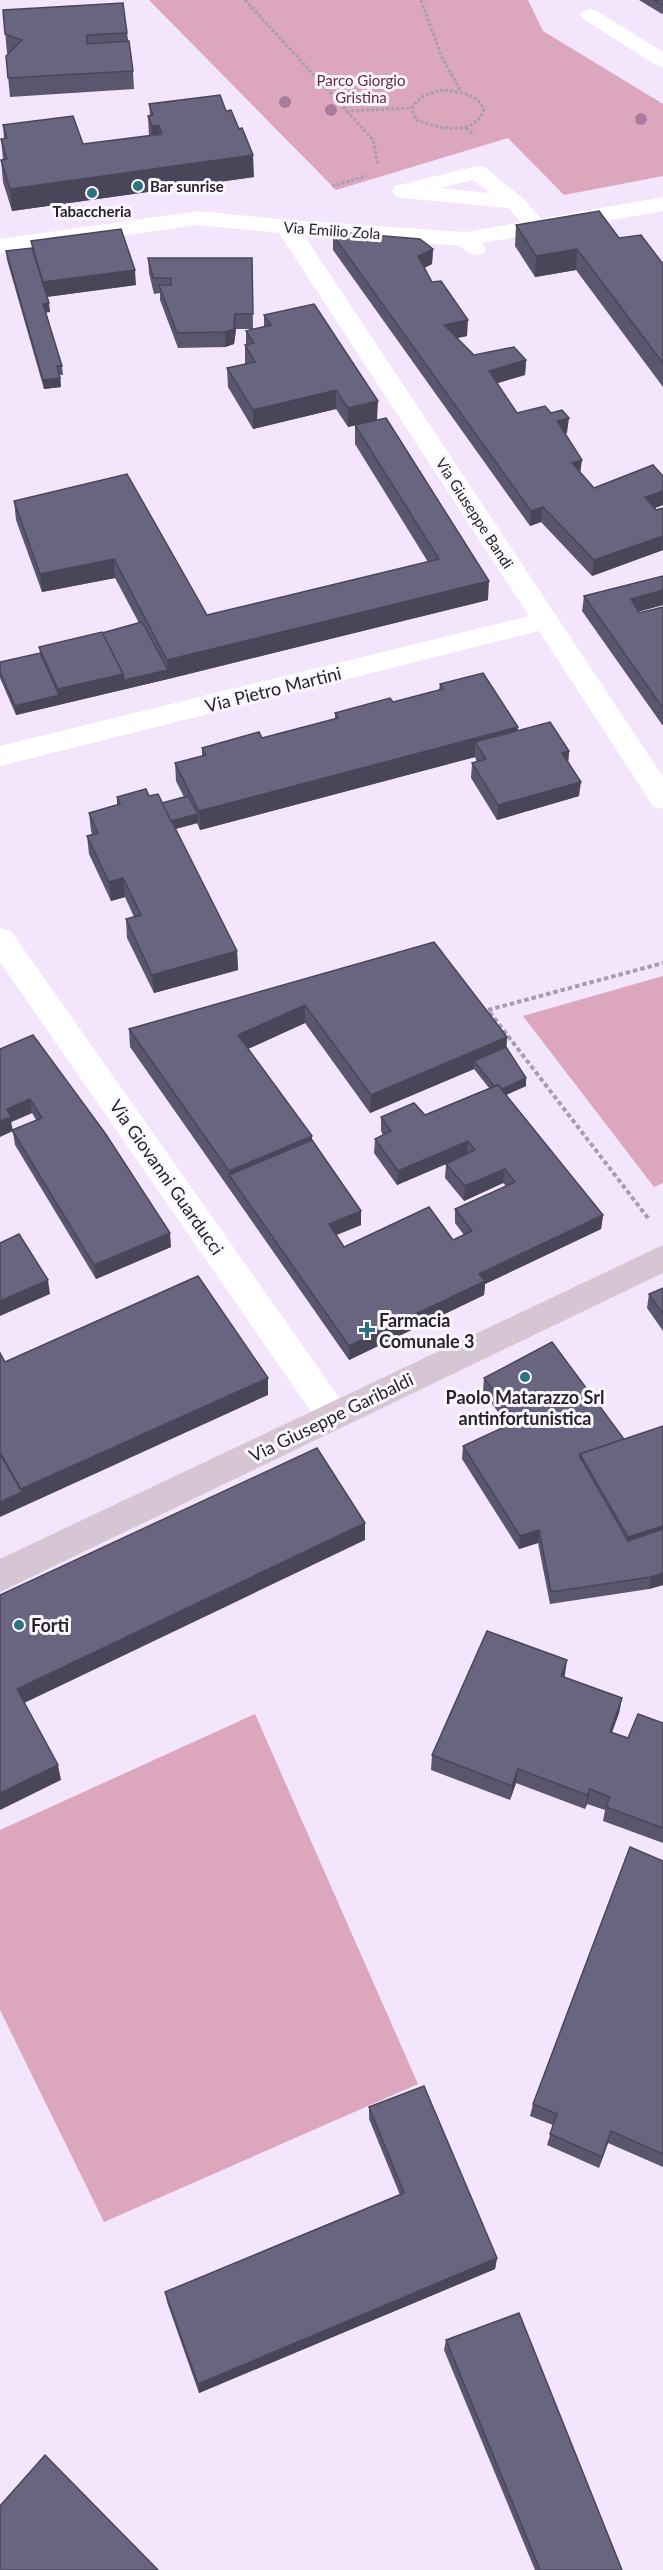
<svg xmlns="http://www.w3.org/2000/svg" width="663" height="2570" font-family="Lato,sans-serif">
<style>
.green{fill:#dca7bd}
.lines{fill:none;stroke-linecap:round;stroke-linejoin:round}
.path-far1{stroke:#a89daf;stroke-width:3;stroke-dasharray:3 2;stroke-linecap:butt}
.path{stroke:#a89daf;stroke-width:4;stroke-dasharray:4.5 3;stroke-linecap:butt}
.lane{fill:#fff;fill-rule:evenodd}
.street{fill:#fff;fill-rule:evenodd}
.secondary{fill:#d6c6d4;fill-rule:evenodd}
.tree{fill:#a87c9a}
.wall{fill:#5a566e;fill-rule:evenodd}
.shaded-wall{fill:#4a465a}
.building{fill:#696480;stroke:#4a465a;stroke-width:1.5}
.poi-dot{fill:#2c7280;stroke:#faf7fd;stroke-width:2}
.labels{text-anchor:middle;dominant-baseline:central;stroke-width:6;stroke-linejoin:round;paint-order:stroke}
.far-park-label{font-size:15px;fill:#6a2749;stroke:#faf7fd}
.far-poi-label{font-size:15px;font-weight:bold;fill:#2a232e;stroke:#faf7fd;text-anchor:start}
.far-street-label{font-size:15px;fill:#2a232e;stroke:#faf7fd}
.street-label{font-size:18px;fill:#2a232e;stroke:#faf7fd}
.poi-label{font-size:18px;font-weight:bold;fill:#2a232e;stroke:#faf7fd;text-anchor:start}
</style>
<rect width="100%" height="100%" fill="#f3e5fc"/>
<g class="green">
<path d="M149,0H528L543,31L663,104V176L564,195L508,138L336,190Z"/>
<path d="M663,976V1183L654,1187L523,1016Z"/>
<path d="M255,1714L418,2084L104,2222L0,2010V1830Z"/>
</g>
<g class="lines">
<g class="path-far1">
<path d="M245,0L347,111L412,108"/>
<path d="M421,0L441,55L460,90"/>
<path d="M445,90C461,93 476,93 484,109C474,138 438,128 416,120L412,108C420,95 431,92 445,90Z"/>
<path d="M347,111L373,140L378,164"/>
<path d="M466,128L474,135"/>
<path d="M332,186L367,176"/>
</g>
<path class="path" d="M648,1218L488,1010L663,963"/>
<g class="lane">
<path d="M590,9L597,11L663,52V67L656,65L583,19L580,15L583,11Z"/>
<path d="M477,166L485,167L525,200L548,227L545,232C527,236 520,219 508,208L403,198L395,196L392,191L395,186ZM473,180L490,193L440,188Z"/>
<path d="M466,232C476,235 480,241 486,249L483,254C469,257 463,250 455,239L458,234Z"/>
</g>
<g class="street">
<path d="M663,197V211L466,246L304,235L663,777V809L653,806L539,631L0,766V746L529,616L279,233L198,225L0,253V239L198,211L287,220L466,232Z"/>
<path d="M0,928L11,931L345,1406L350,1416L345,1426L333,1430L321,1426L0,962Z"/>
</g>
<path class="secondary" d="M663,1245V1273L0,1592V1559Z"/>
</g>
<g class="tree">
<circle cx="382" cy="100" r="6"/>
<circle cx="285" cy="102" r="6"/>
<circle cx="331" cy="110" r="6"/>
<circle cx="641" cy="119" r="6"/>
</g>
<g class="wall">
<path d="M639,0H663V13L662,14Z"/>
<path d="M3,10L127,33L133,71L134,89L10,97L6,56L9,54L7,53Z"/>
<path d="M149,104L254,177L12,211L3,182L1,160L3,159L1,139H4L3,125L83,144L149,136L148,116L150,115Z"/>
<path d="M516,225L619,238L663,264V387L576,270L535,277L515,246Z"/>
<path d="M333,235L433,249L432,264L424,268L432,282L467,336L457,338L474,355L526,360L525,375L497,383L517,413L567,433L565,434L580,472L594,488L663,476V505L655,508L656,510L663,508V550L592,576L541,522L530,526L333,250Z"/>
<path d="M31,241L136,285L47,297L50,312H46L62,366L63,375H60L61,387L44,389L7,260L6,251L32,248Z"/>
<path d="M148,258H252L253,329H236L234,344L225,347L178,348L160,300V293L154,294L149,273Z"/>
<path d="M264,315L377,420L488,600L168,679L16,715L0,678V662L40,653L39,647L102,633L139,623L115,578L42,592L16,520L14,501L127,474L207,615L428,562L355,444V425L348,427L336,409L253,429L228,387L227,368L245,364V345H246V331L264,327Z"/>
<path d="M663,576V605L638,612L639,613L663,607V726L582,611L584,596Z"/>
<path d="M440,684L518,727L517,731L569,751L568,762L579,796L497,820L471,778L472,763L477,762L475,757L200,830L197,823L175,829L237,951L238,970L154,993L127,938L126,919L134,917L125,897L111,901L89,854L87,836L92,834L91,831L89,813L117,805V797L149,796L162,803L184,797L176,781L175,763L202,756V748L262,738L335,719V713L393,702L439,690Z"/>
<path d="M434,942L507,1037L506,1047L526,1086L506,1095L603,1215L601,1229L485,1284L484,1295L349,1360L130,1047L129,1029ZM305,1023L370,1113L474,1069L489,1088L425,1115L381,1117V1131L383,1135L375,1139L374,1153L397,1185L446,1164L445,1178L464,1201L503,1183L506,1186L455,1209V1223L464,1235L453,1240L344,1247L336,1235L361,1225V1211L248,1049Z"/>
<path d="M0,1049L171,1247L96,1279L15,1145ZM32,1113L36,1120L13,1130L11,1122Z"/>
<path d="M663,1288V1331L647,1308L649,1294Z"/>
<path d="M484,1378L624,1439L663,1426V1585L649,1589L550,1604L538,1543L519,1549L462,1459L463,1446L508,1425L483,1392Z"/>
<path d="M565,1675L564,1677L622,1698L619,1713L612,1732L628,1738L663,1723V1843L603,1821L605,1810L587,1804L585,1809L516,1783L510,1800L431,1770L432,1755Z"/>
<path d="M663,1861V2167L608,2143L599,2168L547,2145L553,2125L530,2116L533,2104Z"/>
<path d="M369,2107L497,2258L495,2269L199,2393L167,2302L165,2292L400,2195L369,2119Z"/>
<path d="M446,2340L622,2570H535L444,2350Z"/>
</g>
<g class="shaded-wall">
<path d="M159,125L160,147L153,148L152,126Z"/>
<path d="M253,155L254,177L12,211L10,189Z"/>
<path d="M433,249L432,264L418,271V256Z"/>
<path d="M577,249L576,270L535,277L536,256Z"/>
<path d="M135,270L136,285L45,297L43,282Z"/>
<path d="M49,303L50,312L44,313L43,304Z"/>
<path d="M235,314L236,329L234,344L225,347V332Z"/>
<path d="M468,320L467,336L444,341V325Z"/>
<path d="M526,360L525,375L488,386L489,371Z"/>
<path d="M60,378L61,387L44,389L43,380Z"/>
<path d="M336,390V409L253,429V410Z"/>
<path d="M378,401L377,420L348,427V408Z"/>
<path d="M569,418L567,433L556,436L557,421Z"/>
<path d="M582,460L580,475L572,463Z"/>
<path d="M663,491V505L643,512L645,497Z"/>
<path d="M543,507L541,522L530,526L531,511Z"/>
<path d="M663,536V550L592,576L594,560Z"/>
<path d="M114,559L115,578L42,592L40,574Z"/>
<path d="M489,581L488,600L168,679L16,715L15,706L59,695L58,689L123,674L168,670L167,660Z"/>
<path d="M663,590V605L629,614L631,599Z"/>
<path d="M518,727L516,746L475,742V757L200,830L199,811Z"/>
<path d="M569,751L568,766L562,753Z"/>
<path d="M581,782L579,796L497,820L498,805Z"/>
<path d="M198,814V823L168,831V822Z"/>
<path d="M123,878L125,897L111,901L109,882Z"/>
<path d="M237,951L238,970L154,993L152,975Z"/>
<path d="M305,1005V1023L239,1053L238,1035Z"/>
<path d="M507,1037L506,1055L474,1061V1069L370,1113L371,1095Z"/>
<path d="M526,1078V1086L497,1099L498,1091Z"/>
<path d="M30,1099L32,1113L11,1122L13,1131L0,1137V1121L7,1109Z"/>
<path d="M312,1136V1154L229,1175L230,1189L229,1171Z"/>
<path d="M468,1141L467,1155L397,1185L398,1171Z"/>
<path d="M505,1169L503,1183L464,1201L465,1186Z"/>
<path d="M361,1211V1225L329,1238V1224Z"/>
<path d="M603,1215L601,1229L485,1284L484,1295L349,1360V1346L479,1274Z"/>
<path d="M170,1233L171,1247L96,1279L94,1265Z"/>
<path d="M48,1280L50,1294L0,1316V1301Z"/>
<path d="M268,1378V1395L0,1517V1502L22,1492L21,1489Z"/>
<path d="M365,1523V1540L20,1705L17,1689Z"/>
<path d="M663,1526V1541L626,1553L628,1537Z"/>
<path d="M539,1530L538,1543L519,1549L520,1536Z"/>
<path d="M663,1573V1585L649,1589L651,1577Z"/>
<path d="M567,1660L565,1675L559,1691L561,1676Z"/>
<path d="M622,1698L619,1713L607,1746L610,1732Z"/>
<path d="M58,1765L61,1780L0,1810V1793Z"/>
<path d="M518,1769L516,1783L510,1800L512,1786Z"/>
<path d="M590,1789L587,1804L585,1809L587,1795Z"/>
<path d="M611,2131L608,2143L599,2168L602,2157Z"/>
<path d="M497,2258L495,2269L199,2393L198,2384Z"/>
</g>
<g class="building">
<path d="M654,0H663V5Z"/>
<path d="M123,3L127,33L87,35V44L129,41L133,71L8,78L6,56L22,40L5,34L3,10Z"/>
<path d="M220,95L226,111L231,110L239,129L242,128L253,155L10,189L1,160L7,159L1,139L7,138L3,125L73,116L83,144L162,134L159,125L152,126L148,116L153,115L149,104Z"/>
<path d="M599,211L619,238L641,235L663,264V363L577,249L536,256L516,225Z"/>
<path d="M121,229L135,270L43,282L31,241Z"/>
<path d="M337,232L420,239L433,249L418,256L432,282L441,281L468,320L444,325L474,355L514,347L526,360L489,371L517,413L545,406L551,413L562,410L569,418L557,421L582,460L572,463L594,488L653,465L663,476V491L645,497L656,510L663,508V536L594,560L543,507L531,511L333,235Z"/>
<path d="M32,248L49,303L43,304L62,366H57L60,378L43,380L6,251Z"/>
<path d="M148,258H252L253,314H235L234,329L225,332L177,333L159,285H171V278H153Z"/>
<path d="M314,304L378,401L348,408L336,390L253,410L227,368L255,362L245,345L254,343L246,331L271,325L264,315Z"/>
<path d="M386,418L489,581L167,660L114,559L40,574L14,501L127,474L207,615L439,559L355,425Z"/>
<path d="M663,576V590L631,599L639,613L663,607V708L584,596Z"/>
<path d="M142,622L168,670L124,680L123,674L102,633Z"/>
<path d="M102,632L123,674L58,689L39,647Z"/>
<path d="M40,653L59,695L15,706L0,672V662Z"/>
<path d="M483,673L518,727L199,811L175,763L206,755L202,748L259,732L262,738L338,718L335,713L390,698L393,702L443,689L440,684Z"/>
<path d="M550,722L569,751L562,753L581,782L498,805L472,763L486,759L475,742Z"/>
<path d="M146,789L149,796L158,794L237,951L152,975L126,919L141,915L123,878L109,882L87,836L98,833L89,813L120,804L117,797Z"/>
<path d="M188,796L198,814L171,821L162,803Z"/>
<path d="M434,942L507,1037L371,1095L305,1005L238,1035L312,1136L229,1171L129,1029Z"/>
<path d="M33,1035L105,1133L170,1233L94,1265L12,1130L42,1118L30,1099L7,1109L11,1117L0,1121V1049Z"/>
<path d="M506,1047L526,1078L502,1089L498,1085L494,1086L474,1061Z"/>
<path d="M498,1085L603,1215L479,1274L485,1281L349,1346L229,1175L312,1140L361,1211L329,1224L344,1247L429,1207L453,1240L472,1231L455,1209L515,1182L505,1169L465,1186L446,1164L475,1150L468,1141L398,1171L375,1139L391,1131L381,1117L414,1103L425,1115Z"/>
<path d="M19,1234L48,1280L0,1301V1243Z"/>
<path d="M198,1276L268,1378L21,1489L0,1452V1353L5,1362Z"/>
<path d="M663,1288V1314L649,1294Z"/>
<path d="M552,1342L624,1439L580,1454V1457L628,1541L663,1529V1573L651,1577L551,1592L539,1530L520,1536L463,1446L517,1421L484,1378Z"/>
<path d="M663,1426V1526L628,1537L580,1454Z"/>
<path d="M317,1448L365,1523L17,1689L58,1765L0,1793V1595Z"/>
<path d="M0,1454L22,1492L0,1502Z"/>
<path d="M487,1631L567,1660L561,1676L622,1698L610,1732L628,1738L638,1714L663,1723V1828L606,1807L610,1797L590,1789L587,1795L518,1769L512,1786L432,1755Z"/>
<path d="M630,1847L663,1861V2154L611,2131L602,2157L550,2134L557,2114L533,2104Z"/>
<path d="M424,2086L497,2258L198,2384L165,2292L404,2193L369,2107Z"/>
<path d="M519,2313L622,2570H540L446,2340Z"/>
<path d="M45,2455L158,2570H0V2506Z"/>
</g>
<g class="poi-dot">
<circle cx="138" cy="186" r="6"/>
<circle cx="92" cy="193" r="6"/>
<path d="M364 1321h6v6h6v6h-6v6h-6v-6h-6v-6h6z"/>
<circle cx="525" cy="1377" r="6"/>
<circle cx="19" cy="1625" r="6"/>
</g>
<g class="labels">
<g class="far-park-label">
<text x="361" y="80">Parco Giorgio<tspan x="361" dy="17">Gristina</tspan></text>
</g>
<g class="far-poi-label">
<text x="150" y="186">Bar sunrise</text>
<text x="92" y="211" text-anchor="middle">Tabaccheria</text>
</g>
<g class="far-street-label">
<text transform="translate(332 230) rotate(4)">Via Emilio Zola</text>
<text transform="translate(475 513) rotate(57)">Via Giuseppe Bandi</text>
</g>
<g class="street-label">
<text transform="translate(273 689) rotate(-14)">Via Pietro Martini</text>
<text transform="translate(167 1177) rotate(55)">Via Giovanni Guarducci</text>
<text transform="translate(331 1417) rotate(-26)">Via Giuseppe Garibaldi</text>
</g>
<g class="poi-label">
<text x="379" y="1320">Farmacia<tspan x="379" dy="21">Comunale 3</tspan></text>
<text x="525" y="1397" text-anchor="middle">Paolo Matarazzo Srl<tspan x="525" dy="21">antinfortunistica</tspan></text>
<text x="31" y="1625">Forti</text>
</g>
</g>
</svg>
